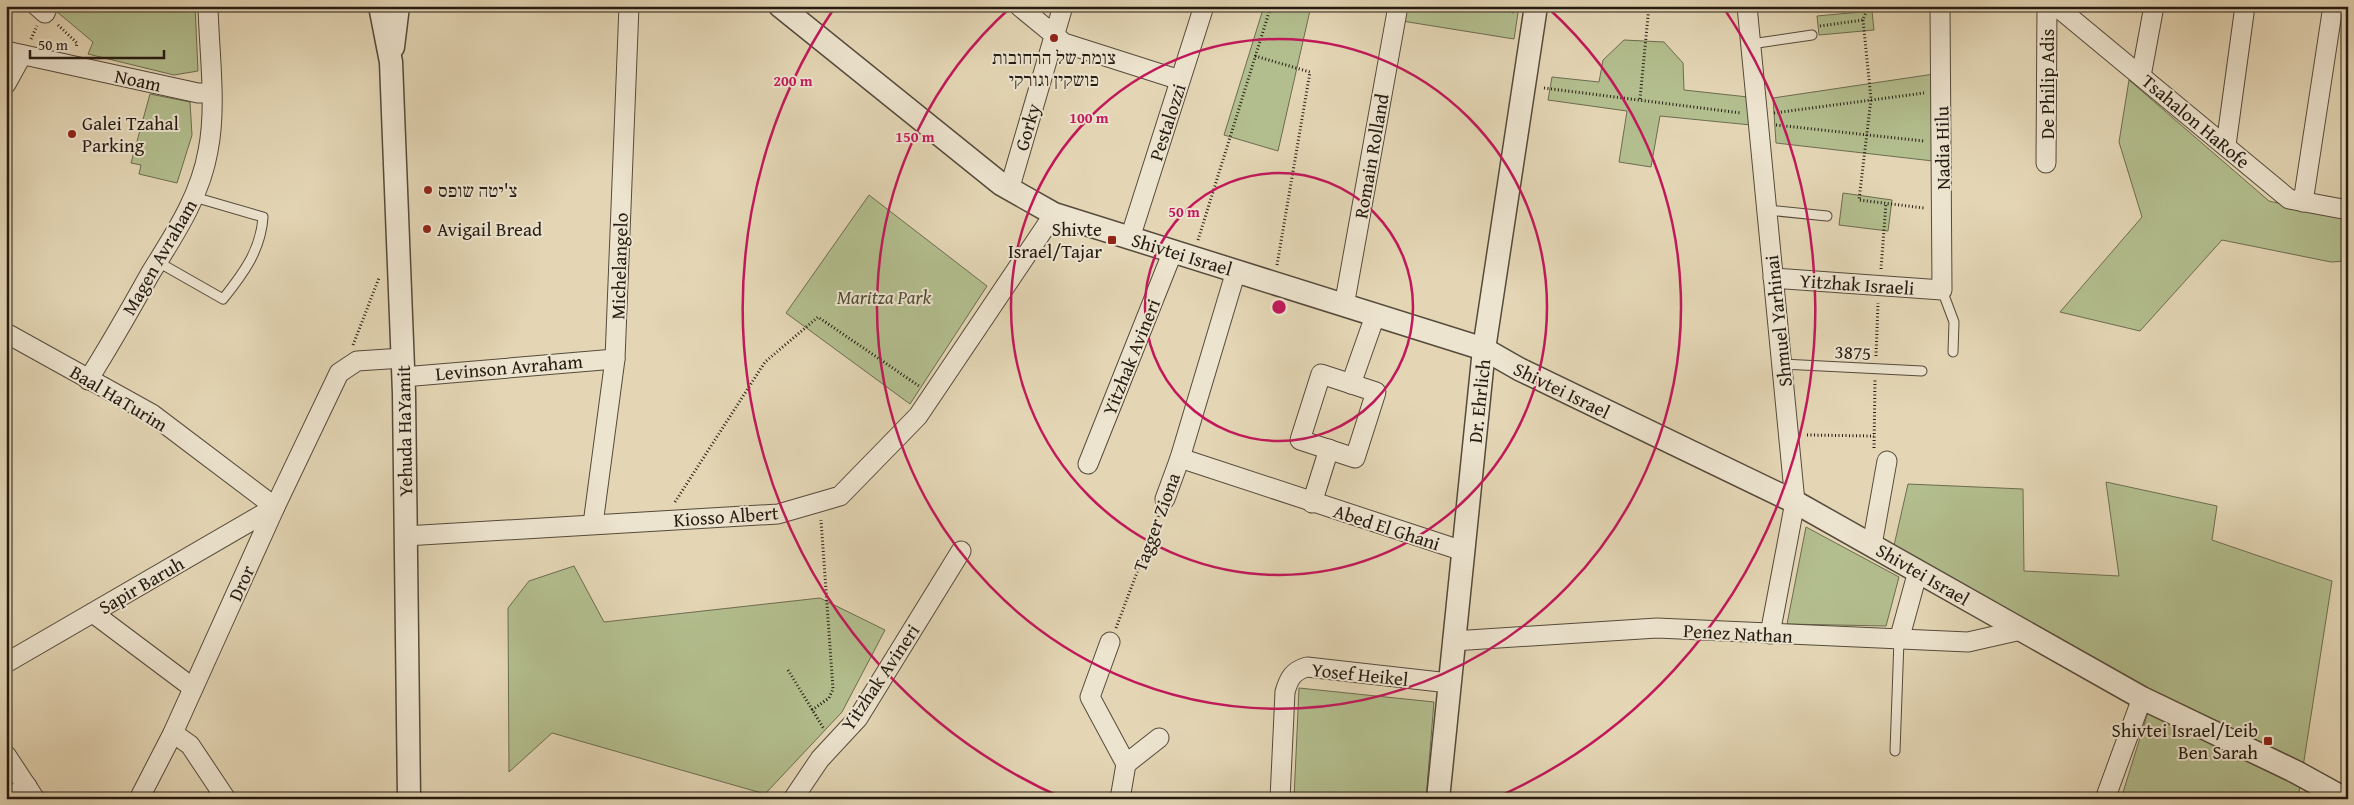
<svg xmlns="http://www.w3.org/2000/svg" width="2354" height="805" font-family="'Gentium Book Plus','Frank Ruhl Libre',serif">
<style>
.green{fill:#b3be8e;stroke:#6c6c50}
.lines{fill:none;stroke-linecap:round;stroke-linejoin:round}
.service-casing{stroke:#554a3b;stroke-width:11}
.minor-casing{stroke:#554a3b;stroke-width:21}
.tertiary-casing{stroke:#554a3b;stroke-width:25}
.path{stroke:#251b12;stroke-width:3;stroke-dasharray:1 2.5;stroke-linecap:butt}
.service{stroke:#ede4cf;stroke-width:9}
.minor{stroke:#ede4cf;stroke-width:19}
.tertiary{stroke:#ede4cf;stroke-width:22}
.ring{fill:none;stroke:#c2185b;stroke-width:2.5}
.poi-dot{fill:#8f2418;stroke:#ede4cf;stroke-width:2}
.labels{text-anchor:middle;dominant-baseline:central;stroke-width:4;stroke-linejoin:round;paint-order:stroke}
.poi-label{font-size:19px;fill:#251b12;stroke:#ede4cf;text-anchor:start}
.street-label{font-size:19px;fill:#251b12;stroke:#ede4cf}
.park-label{font-size:19px;font-style:italic;fill:#504c37;stroke:#ede4cf}
.centre{fill:#c2185b;stroke:#ede4cf;stroke-width:2.5}
.ring-label{font-size:15px;text-anchor:middle;font-weight:bold;fill:#c2185b;stroke:#ede4cf;stroke-width:4;stroke-linejoin:round;paint-order:stroke}
</style>
<rect width="100%" height="100%" fill="#e4d6b5"/>
<filter id="stains"><feTurbulence type="fractalNoise" baseFrequency=".004" numOctaves="4"/><feColorMatrix values="0 0 0 0 .2 0 0 0 0 .09 0 0 0 0 .02 0 0 0 .5 -.17"/></filter>
<radialGradient id="worn" r=".72"><stop offset=".6" stop-color="#630" stop-opacity="0"/><stop offset="1" stop-color="#630" stop-opacity=".3"/></radialGradient>
<g class="green">
<path d="M50,6H195L198,71L174,75L88,54L93,42Z"/>
<path d="M1264,6H1311L1278,151L1224,135Z"/>
<path d="M1404,6H1519L1514,39L1402,21Z"/>
<path d="M1872,11L1874,30L1819,35L1817,16Z"/>
<path d="M1624,40L1664,42L1683,63L1684,90L1748,97L1751,125L1660,116L1651,167L1619,162L1627,111L1548,100L1552,77L1599,82L1603,60Z"/>
<path d="M1934,74L1933,161L1776,143L1773,98Z"/>
<path d="M2129,80L2269,201L2348,219V261L2331,262L2222,240L2140,331L2060,312L2142,217L2119,142Z"/>
<path d="M150,94L190,102L192,135L177,183L139,174L141,165L131,163Z"/>
<path d="M1843,193L1892,200L1888,231L1839,225Z"/>
<path d="M869,195L987,286L910,404L786,313Z"/>
<path d="M2106,482L2217,506L2212,540L2332,581L2298,799H2121L2153,696L1893,550L1908,484L2023,489L2024,571L2119,576Z"/>
<path d="M1806,527L1899,577L1886,626L1787,624Z"/>
<path d="M574,566L604,622L820,598L885,630L842,712L765,794L552,733L509,772L508,608L529,581Z"/>
<path d="M1299,688L1434,702L1426,799H1294Z"/>
</g>
<g class="lines">
<defs>
<g id="service">
<path d="M1751,44L1812,35"/>
<path d="M1767,210L1827,216"/>
<path d="M158,262L223,299C243,274 261,250 263,217L194,197"/>
<path d="M1942,290L1954,322L1953,352"/>
<path d="M1782,364L1922,371"/>
<path d="M1895,751L1899,640"/>
</g>
<g id="minor">
<path d="M37,6L45,13L48,6"/>
<path d="M1019,6L1064,43L1180,80"/>
<path d="M1747,6L1795,502L1770,634"/>
<path d="M2056,6L2289,199L2348,210"/>
<path d="M6,51L198,93H211"/>
<path d="M2141,76L2154,6"/>
<path d="M6,84L22,55"/>
<path d="M2226,145L2245,6"/>
<path d="M2046,163L2047,6"/>
<path d="M1009,190L1063,6"/>
<path d="M2303,202L2333,6"/>
<path d="M1130,238L1204,6"/>
<path d="M1773,278L1942,290L1940,6"/>
<path d="M1344,306L1398,6"/>
<path d="M6,333L152,414L275,507L6,663"/>
<path d="M1321,374L1376,392L1355,458L1300,440Z"/>
<path d="M403,377L615,359"/>
<path d="M88,380C110,345 130,310 150,274C174,235 200,197 208,151C217,106 209,52 208,6"/>
<path d="M1351,384L1375,316"/>
<path d="M1180,458L1463,551"/>
<path d="M1088,464L1173,251"/>
<path d="M1165,499L1180,458L1236,271"/>
<path d="M1312,503L1329,449"/>
<path d="M593,524L615,359L629,6"/>
<path d="M405,536L778,514L840,496L918,416L1054,214"/>
<path d="M1872,545L1887,461"/>
<path d="M93,613L193,688"/>
<path d="M1899,640L1918,571"/>
<path d="M1453,641L1657,628L1968,642L2021,630"/>
<path d="M1110,642L1090,697L1126,764"/>
<path d="M173,733L190,745L226,799"/>
<path d="M6,755L35,799"/>
<path d="M8,799L27,786"/>
<path d="M139,799L173,733L275,507L339,373L357,361L403,358"/>
<path d="M793,799L820,759L858,718L961,551"/>
<path d="M1120,799L1126,764L1159,738"/>
<path d="M1280,799L1285,692C1289,678 1293,671 1307,667L1449,683"/>
<path d="M2105,799L2142,698"/>
</g>
<g id="tertiary">
<path d="M380,6L391,62L404,393L409,799"/>
<path d="M780,6L1001,184L1054,214L1484,349L1519,369L1795,502L2142,698L2296,772L2345,799"/>
<path d="M393,47L398,6"/>
<path d="M1438,799L1484,349L1536,6"/>
</g>
</defs>
<use href="#service" class="service-casing"/>
<use href="#minor" class="minor-casing"/>
<use href="#tertiary" class="tertiary-casing"/>
<g class="path">
<path d="M1471,6L1515,12"/>
<path d="M1863,20L1871,99L1859,200L1924,208"/>
<path d="M58,25L77,43L76,48"/>
<path d="M1820,26L1863,20L1868,7L1876,6"/>
<path d="M31,39L37,26"/>
<path d="M1255,56L1310,72L1277,265"/>
<path d="M1544,88L1741,113"/>
<path d="M1640,99L1649,6"/>
<path d="M1774,113L1924,93"/>
<path d="M1776,125L1924,141"/>
<path d="M1198,240L1271,6"/>
<path d="M1881,269L1886,203"/>
<path d="M353,345L379,278"/>
<path d="M1876,356L1878,303"/>
<path d="M1807,435L1874,436"/>
<path d="M1874,448L1875,380"/>
<path d="M675,502L765,362L818,317L919,386"/>
<path d="M1116,628L1159,514"/>
<path d="M788,670L824,729"/>
<path d="M812,710L829,698L833,689L821,520"/>
</g>
<use href="#service" class="service"/>
<use href="#minor" class="minor"/>
<use href="#tertiary" class="tertiary"/>
</g>
<g class="ring">
<circle cx="1279" cy="307" r="134"/>
<circle cx="1279" cy="307" r="268"/>
<path d="M1548 8A402 402 0 1 1 1010 8"/>
<path d="M1065 799A536 536 0 0 1 835 7M1723 7A536 536 0 0 1 1493 799"/>
</g>
<g class="poi-dot">
<circle cx="1054" cy="38" r="5"/>
<circle cx="72" cy="134" r="5"/>
<circle cx="428" cy="190" r="5"/>
<circle cx="427" cy="229" r="5"/>
<rect x="1107" y="235" width="10" height="10" rx="2.5"/>
<rect x="2263" y="736" width="10" height="10" rx="2.5"/>
</g>
<g class="labels">
<g class="poi-label">
<text x="1054" y="57" text-anchor="middle">צומת של הרחובות<tspan x="1054" dy="22">פושקין וגורקי</tspan></text>
<text x="82" y="123">Galei Tzahal<tspan x="82" dy="22">Parking</tspan></text>
<text x="438" y="190">צ'יטה שופס</text>
<text x="437" y="229">Avigail Bread</text>
<text x="1102" y="229" text-anchor="end">Shivte<tspan x="1102" dy="22">Israel/Tajar</tspan></text>
<text x="2258" y="730" text-anchor="end">Shivtei Israel/Leib<tspan x="2258" dy="22">Ben Sarah</tspan></text>
</g>
<g class="street-label">
<text transform="translate(138 80) rotate(12)">Noam</text>
<text transform="translate(2047 84) rotate(-90)">De Philip Adis</text>
<text transform="translate(2196 121) rotate(40)">Tsahalon HaRofe</text>
<text transform="translate(1167 122) rotate(-72)">Pestalozzi</text>
<text transform="translate(1027 127) rotate(-74)">Gorky</text>
<text transform="translate(1942 148) rotate(-91)">Nadia Hilu</text>
<text transform="translate(1371 156) rotate(-80)">Romain Rolland</text>
<text transform="translate(1182 254) rotate(17)">Shivtei Israel</text>
<text transform="translate(159 257) rotate(-60)">Magen Avraham</text>
<text transform="translate(619 266) rotate(-88)">Michelangelo</text>
<text transform="translate(1857 284) rotate(4)">Yitzhak Israeli</text>
<text transform="translate(1778 321) rotate(-96)">Shmuel Yarhinai</text>
<text transform="translate(1853 352) rotate(3)">3875</text>
<text transform="translate(1131 357) rotate(-68)">Yitzhak Avineri</text>
<text transform="translate(509 367) rotate(-5)">Levinson Avraham</text>
<text transform="translate(1562 390) rotate(26)">Shivtei Israel</text>
<text transform="translate(119 398) rotate(31)">Baal HaTurim</text>
<text transform="translate(1479 401) rotate(-84)">Dr. Ehrlich</text>
<text transform="translate(404 431) rotate(-91)">Yehuda HaYamit</text>
<text transform="translate(726 516) rotate(-4)">Kiosso Albert</text>
<text transform="translate(1156 522) rotate(-70)">Tagger Ziona</text>
<text transform="translate(1387 527) rotate(18)">Abed El Ghani</text>
<text transform="translate(1923 574) rotate(30)">Shivtei Israel</text>
<text transform="translate(241 583) rotate(-66)">Dror</text>
<text transform="translate(141 585) rotate(-30)">Sapir Baruh</text>
<text transform="translate(1738 633) rotate(3)">Penez Nathan</text>
<text transform="translate(1360 674) rotate(6)">Yosef Heikel</text>
<text transform="translate(880 677) rotate(-56)">Yitzhak Avineri</text>
</g>
<g class="park-label">
<text x="884" y="297">Maritza Park</text>
</g>
</g>
<circle cx="1279" cy="307" r="8" class="centre"/>
<g class="ring-label">
<text x="793" y="86">200 m</text>
<text x="1089" y="123">100 m</text>
<text x="915" y="142">150 m</text>
<text x="1184" y="217">50 m</text>
</g>
<rect width="2354" height="805" fill="none" stroke="#e4d6b5" stroke-width="25"/>
<rect x="8" y="8" width="2339" height="790" fill="none" stroke="#251b12" stroke-width="2.5"/>
<rect x="12" y="12" width="2329" height="780" fill="none" stroke="#251b12"/>
<path d="M30 50v8h134v-8" fill="none" stroke="#251b12" stroke-width="2.5"/>
<text x="38" y="50" font-size="15" fill="#251b12" stroke="#ede4cf" stroke-width="4" paint-order="stroke">50 m</text>
<rect width="100%" height="100%" filter="url(#stains)"/>
<rect width="100%" height="100%" fill="url(#worn)"/>
</svg>
